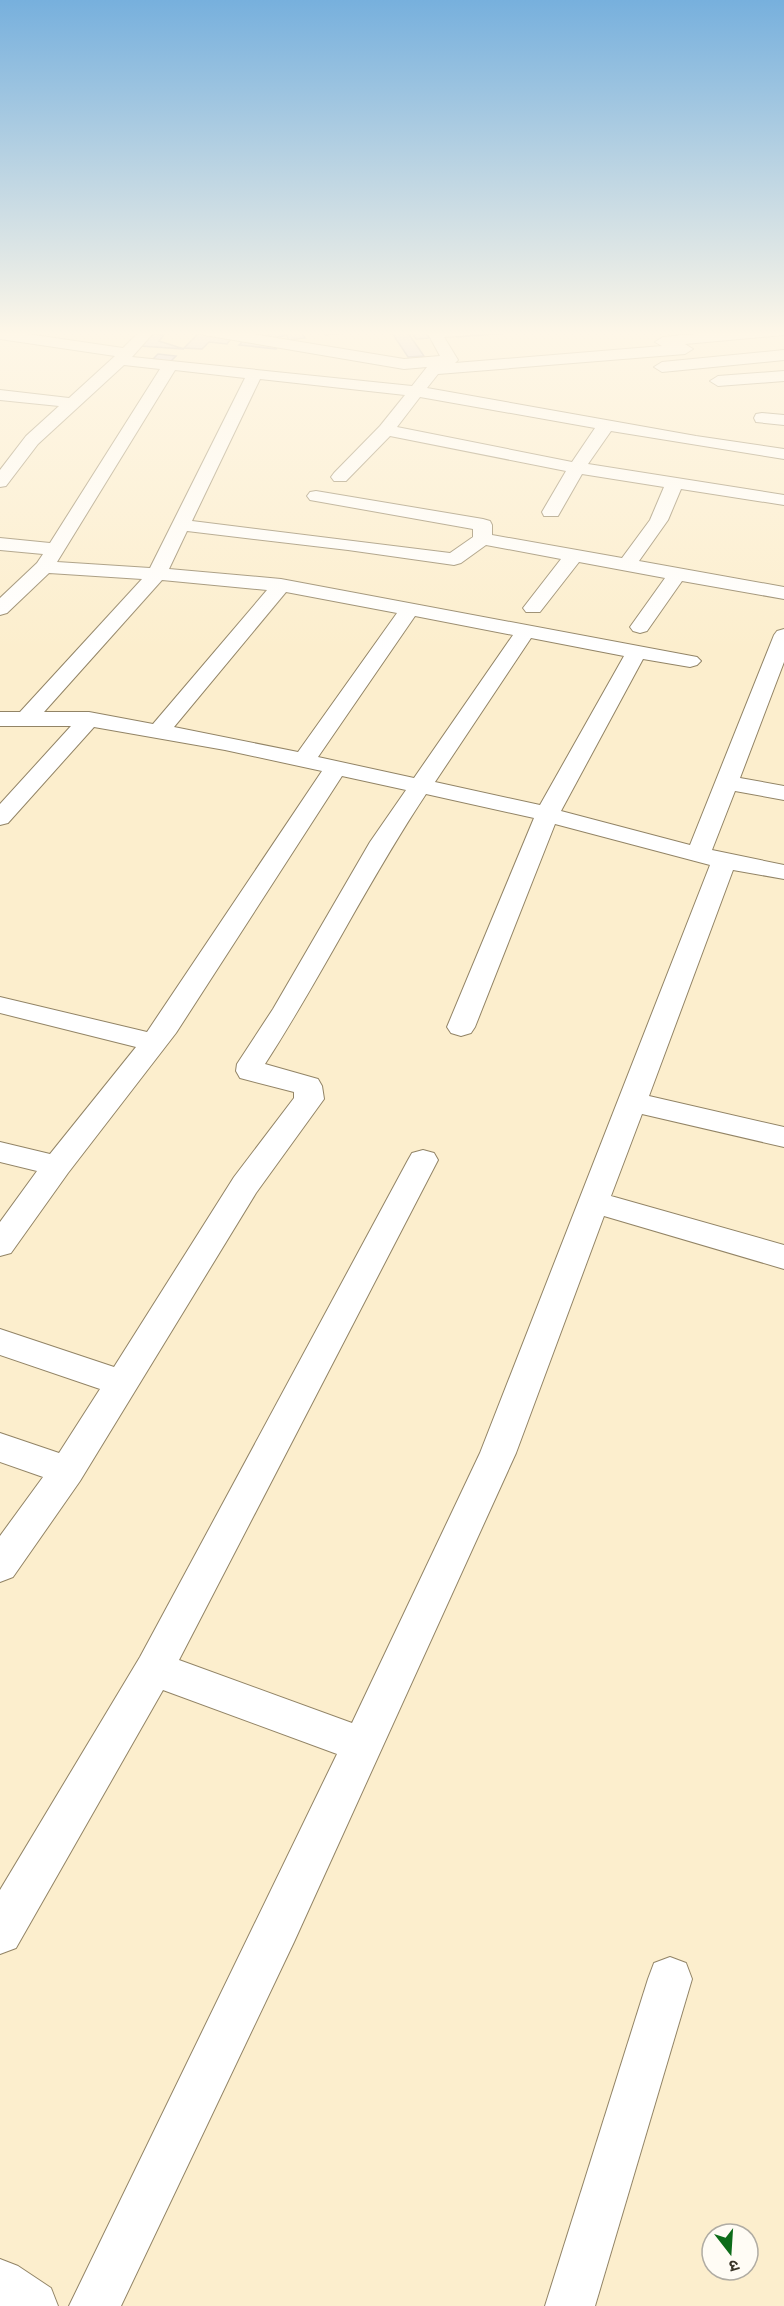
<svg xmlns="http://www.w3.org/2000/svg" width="784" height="2306" font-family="Commissioner,'Noto Sans Devanagari',sans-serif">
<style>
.building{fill:#cdc7e8;stroke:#85809e;stroke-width:1.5}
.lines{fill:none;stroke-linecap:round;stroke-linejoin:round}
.street-casing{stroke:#928466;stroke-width:2}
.street{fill:#fff;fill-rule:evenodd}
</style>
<rect width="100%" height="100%" fill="#fceecd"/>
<g class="building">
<path d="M266,330H281L285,336L270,338Z"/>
<path d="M284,330H300L305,338L289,340Z"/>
<path d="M322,330H380L325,335Z"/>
<path d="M390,330H406L424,356L408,357Z"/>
<path d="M409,330H424L429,338L416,339Z"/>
<path d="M481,330H550L457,337L453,332Z"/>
<path d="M151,334L164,335L159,341L184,349L141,346Z"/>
<path d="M198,334L233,336L227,344L209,342L202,349L184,348Z"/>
<path d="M244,340L278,345L276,349L239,345Z"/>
<path d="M158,354L176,356L169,363L153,359Z"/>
</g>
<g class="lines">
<defs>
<g id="street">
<path d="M0,330L123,348L141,330H156L132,357L412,386L427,367L404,369L204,335L196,330H229L404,359L440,356L426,330H477L470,335L444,337L458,360L455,363L662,346L655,342L663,337L740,330H784V335L685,344L693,349L685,354L438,374L427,388L696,436L784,449V459L611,431L588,464L784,495V505L681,489L668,520L639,561L784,587V599L682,581L647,631L640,633L633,631L630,627L665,578L579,562L540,612H526L523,608L561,559L486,545L461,563L454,565L348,550L187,531L169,569L281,579L697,657L701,661L697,665L690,667L643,659L561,811L690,845L774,635L777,631L784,629V662L740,778L784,786V800L735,791L712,850L784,865V879L733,870L649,1096L784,1127V1147L642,1114L611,1196L784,1245V1269L604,1216L516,1453L294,1942L121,2306H69L337,1754L163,1690L16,1948L0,1954V1890L140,1657L408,1160L412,1153L423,1150L434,1153L438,1160L179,1660L352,1723L480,1453L710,865L555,824L475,1027L471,1033L461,1036L451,1033L447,1027L534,818L426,794C368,881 322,976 265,1064L318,1079L322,1086L324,1099L256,1193L80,1481L13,1577L0,1582V1536L43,1477L0,1462V1433L59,1453L100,1389L0,1355V1329L114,1367L234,1177L294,1098V1092L240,1078L236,1071L237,1064L273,1009L370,842L406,790L342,776L176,1033L68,1173L11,1253L0,1256V1222L37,1171L0,1162V1142L50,1154L136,1047L0,1013V997L147,1032L322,771L225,750L94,727L8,823L0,825V804L71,726H0V712H20L142,579L49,573L7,613L0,615V598L37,563L43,554L0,550V538L50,543L160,369L124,365L38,444L6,486L0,487V470L26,436L59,406L0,400V390L69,398L115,356L0,339ZM175,370L245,378L150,568L57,562ZM260,379L405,395L380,426L334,473L331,477L334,481H346L390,436L566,471L542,512L544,516H558L582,474L664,487L650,520L622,558L492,535V525L490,521L483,519L316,491L310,492L307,496L310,500L473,529V537L450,553L192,521ZM420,397L595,428L572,462L397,427ZM162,580L267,590L153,724L89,712H44ZM286,592L397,613L298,752L174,727ZM415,616L513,635L414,778L318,757ZM531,638L624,656L540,805L435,782Z"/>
<path d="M784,350V360L662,372L654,367L662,362Z"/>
<path d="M784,371V381L718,386L710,381L718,376Z"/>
<path d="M762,413L784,415V425L756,422L754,418L756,414Z"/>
<path d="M670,1957L686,1963L692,1979L595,2306H545L648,1979L654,1963Z"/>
<path d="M0,2259L18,2266L51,2288L58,2306H0Z"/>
</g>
</defs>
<use href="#street" class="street-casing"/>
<use href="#street" class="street"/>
</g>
<linearGradient id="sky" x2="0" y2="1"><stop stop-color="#77b0dd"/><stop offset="0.51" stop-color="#fef7e8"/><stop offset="1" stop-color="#fef7e8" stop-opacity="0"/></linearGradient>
<rect width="784" height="653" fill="url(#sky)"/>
<g transform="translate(730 2252) rotate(163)"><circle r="28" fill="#fffcf5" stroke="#b0aca3" stroke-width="1.5"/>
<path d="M0-4.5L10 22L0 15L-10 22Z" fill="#0d6c19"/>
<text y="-9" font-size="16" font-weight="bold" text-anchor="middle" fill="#393427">उ</text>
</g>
</svg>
